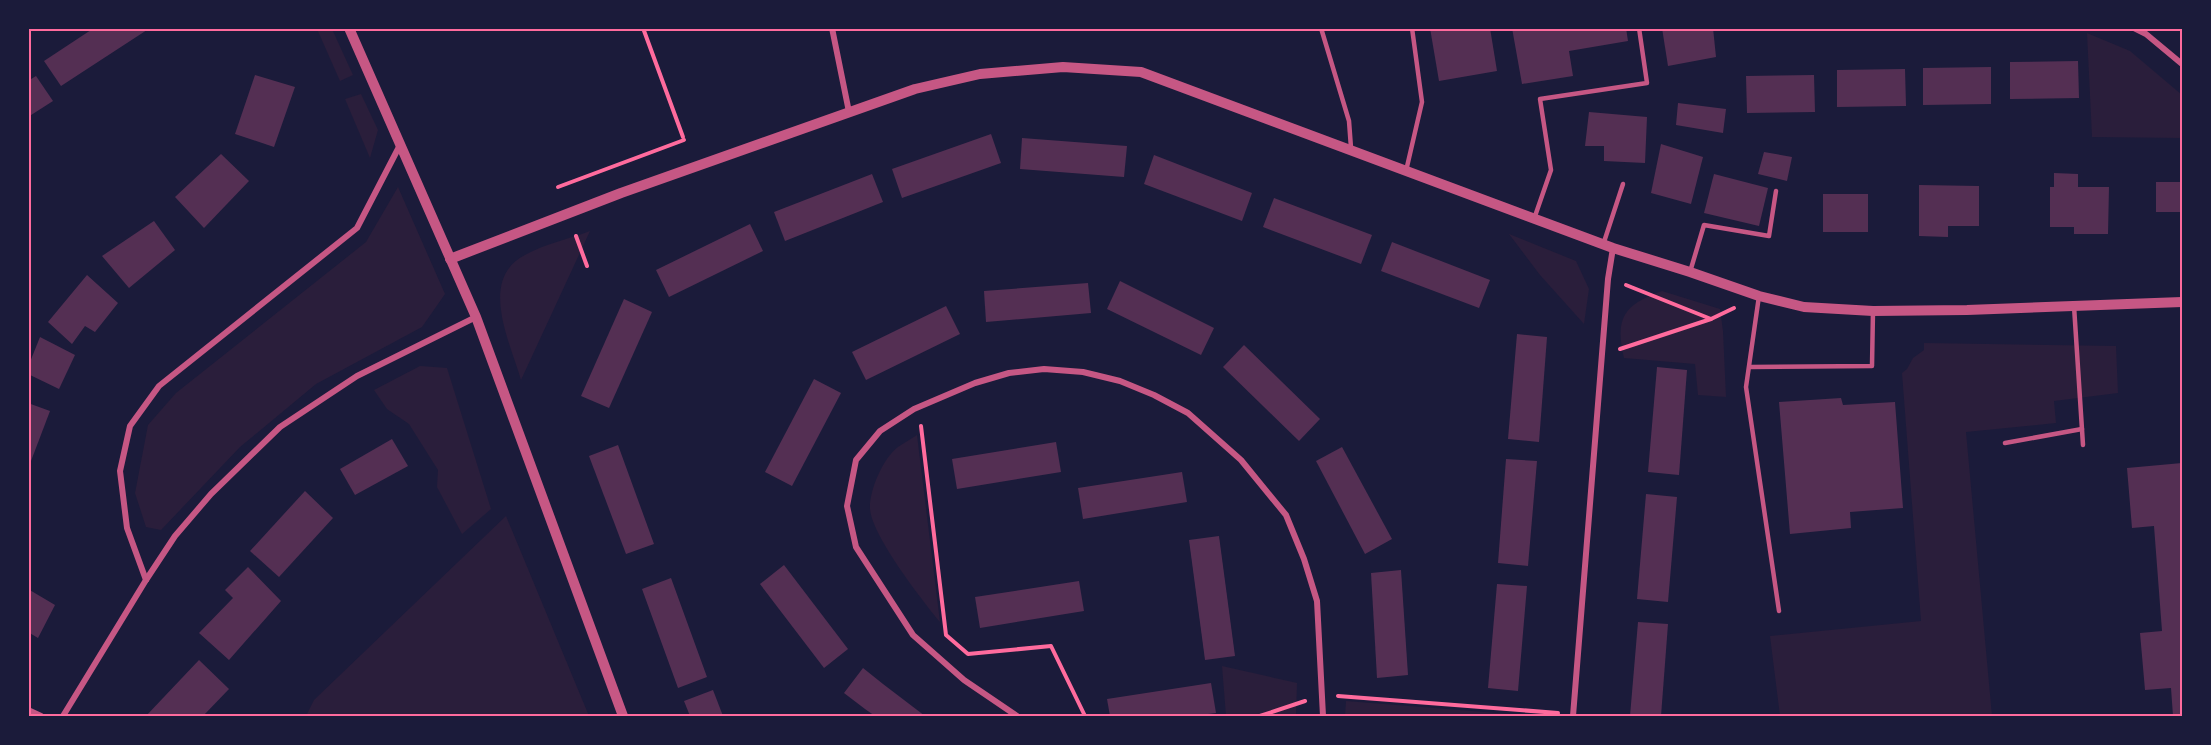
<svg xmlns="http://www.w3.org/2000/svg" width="2211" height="745" font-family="'Space Grotesk',sans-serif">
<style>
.green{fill:#2a1e3b}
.building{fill:#542f53}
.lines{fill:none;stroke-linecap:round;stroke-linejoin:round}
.path{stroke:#ff6b9d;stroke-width:4}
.service{stroke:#c65784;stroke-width:4.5}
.minor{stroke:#c65784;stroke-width:6}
.tertiary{stroke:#c65784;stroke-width:10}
.neatline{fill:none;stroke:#ff6b9d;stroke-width:2}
</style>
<rect width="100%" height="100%" fill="#1b1b3a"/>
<g class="green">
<path d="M317,29H332L353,75L340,81Z"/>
<path d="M2087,33L2130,51L2182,95V138L2092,137Z"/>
<path d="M361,94L378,130L370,158L345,99Z"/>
<path d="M398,187L445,294L422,327L316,384L240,447L161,530L146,527L135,493L148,425L176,393L366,242Z"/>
<path d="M590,231L521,380C510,342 478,279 525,255C544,244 569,239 590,231Z"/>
<path d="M1509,234L1576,261L1589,289L1584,324L1540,275Z"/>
<path d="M1662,291L1720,309L1723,331L1726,397L1698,395L1695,364L1624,358C1615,318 1623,305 1662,291Z"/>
<path d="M1924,343L2116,346L2118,393L2054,401L2056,423L1966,432L1992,716H1780L1770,636L1921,621L1902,373L1907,369L1913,358L1924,350Z"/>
<path d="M420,366L447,368L491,509L462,534L437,487L438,470L409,424L387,409L374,390Z"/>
<path d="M917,435L940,622C922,600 872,536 870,509C869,491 883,458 898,447C904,443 911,439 917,435Z"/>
<path d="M506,516L589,716H306L314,700Z"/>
<path d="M1222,666L1297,683L1296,716H1226Z"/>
<path d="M1346,701L1534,716H1345Z"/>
</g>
<g class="building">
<path d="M94,28H150L61,86L44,61Z"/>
<path d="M1430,28H1490L1497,71L1439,81Z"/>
<path d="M1512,28H1626L1628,41L1569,51L1573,76L1522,84Z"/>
<path d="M1662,28H1713L1716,57L1668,66Z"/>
<path d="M2078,61L2079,98L2010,99V62Z"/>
<path d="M1991,67V104L1923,105V68Z"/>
<path d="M1905,69L1906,106L1837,107V70Z"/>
<path d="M255,75L295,87L274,147L235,134Z"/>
<path d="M1814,75L1815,112L1747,113L1746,76Z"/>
<path d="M36,76L53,101L28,117V81Z"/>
<path d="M1678,103L1726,109L1723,133L1676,125Z"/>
<path d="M1589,112L1647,117L1645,163L1604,161V146H1585Z"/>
<path d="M991,134L1001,163L902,198L892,169Z"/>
<path d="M1022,138L1127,146L1124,177L1020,169Z"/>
<path d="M1661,144L1703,157L1691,204L1651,193Z"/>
<path d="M1764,152L1792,157L1787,181L1758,174Z"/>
<path d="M221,154L249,181L204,228L175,197Z"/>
<path d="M1154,155L1252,193L1242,221L1144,184Z"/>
<path d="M2054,173L2078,174V187H2109L2108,234H2074V227H2050V187H2054Z"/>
<path d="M872,174L883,202L785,241L774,212Z"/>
<path d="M1714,174L1768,188L1759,226L1704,213Z"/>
<rect x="2156" y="182" width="26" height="30"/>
<path d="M1919,185L1979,186V226H1948V237L1919,236Z"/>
<rect x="1823" y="194" width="45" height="38"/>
<path d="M1274,198L1372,235L1361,264L1263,227Z"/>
<path d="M154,221L175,250L129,288L102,256Z"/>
<path d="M750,224L763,251L669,297L656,270Z"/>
<path d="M1392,242L1490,280L1479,308L1381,271Z"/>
<path d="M87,275L118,303L95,332L85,326L72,344L48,322Z"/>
<path d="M1120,281L1214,328L1201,355L1107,309Z"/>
<path d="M1088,283L1091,313L986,322L984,291Z"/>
<path d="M624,299L652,312L609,408L581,396Z"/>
<path d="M946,306L960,334L866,380L852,352Z"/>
<path d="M1517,334L1547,337L1539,442L1508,439Z"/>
<path d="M40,337L75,355L59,389L28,374V367Z"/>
<path d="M1244,345L1320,419L1299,441L1223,367Z"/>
<path d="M1657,367L1687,370L1679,475L1648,472Z"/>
<path d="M814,379L841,393L792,486L765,472Z"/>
<path d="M1841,398L1843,405L1895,402L1903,508L1850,512L1851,528L1790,534L1779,402Z"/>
<path d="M28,403L50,411L31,461L28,459Z"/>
<path d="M392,439L408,466L355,495L340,469Z"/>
<path d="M1056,442L1061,472L957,489L952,459Z"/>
<path d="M618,445L654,544L626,554L589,456Z"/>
<path d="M1342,447L1392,539L1365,554L1316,461Z"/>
<path d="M1506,459L1537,461L1528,566L1498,563Z"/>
<path d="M2182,463V716H2173L2171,688L2145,690L2140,633L2162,631L2154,526L2132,528L2127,468Z"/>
<path d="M1182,472L1187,502L1083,519L1078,488Z"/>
<path d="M305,491L333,518L279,577L250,551Z"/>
<path d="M1646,494L1677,497L1668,602L1637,599Z"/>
<path d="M1219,536L1235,656L1205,660L1189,540Z"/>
<path d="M784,565L848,649L824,668L760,584Z"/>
<path d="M248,567L281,601L229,660L199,633L233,598L225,590Z"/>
<path d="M1401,570L1408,675L1377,678L1371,573Z"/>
<path d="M671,578L707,677L678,688L642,589Z"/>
<path d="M1079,581L1084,611L980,628L975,597Z"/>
<path d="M1497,584L1527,586L1518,691L1488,688Z"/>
<path d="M28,589L55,605L38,638L28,632Z"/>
<path d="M1638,622L1668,624L1661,716H1630Z"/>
<path d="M199,660L229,689L203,716H146Z"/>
<path d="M863,668L883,684L925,716H875L865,709L844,693Z"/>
<path d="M1211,683L1216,713L1193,716H1110L1107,699Z"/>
<path d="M713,690L723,716H690L684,701Z"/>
</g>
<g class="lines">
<g class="path">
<path d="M643,28L683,137"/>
<path d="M558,187L684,140"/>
<path d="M576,236L587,266"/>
<path d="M1626,285L1711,319"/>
<path d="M1620,349L1711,319L1734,308"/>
<path d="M921,426L946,635L968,654L1051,646L1085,716"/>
<path d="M1338,696L1558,713"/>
<path d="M1260,716L1305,701"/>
</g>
<g class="service">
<path d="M1321,28L1349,121L1351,148"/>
<path d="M1406,171L1422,102L1412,28"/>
<path d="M1534,219L1551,170L1540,99L1647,83L1639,28"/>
<path d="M1603,245L1623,184"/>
<path d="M1690,272L1704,225L1769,236L1776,191"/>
<path d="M1759,296L1746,387L1779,611"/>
<path d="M2074,306L2083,445"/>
<path d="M1750,367L1872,366L1873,311"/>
<path d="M2005,443L2082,429"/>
</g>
<g class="minor">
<path d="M832,28L849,112"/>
<path d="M2134,28L2146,34L2182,64"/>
<path d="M146,580L127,528L120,471L130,426L159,386L357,228L400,145"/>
<path d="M28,710L41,716"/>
<path d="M63,716L146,580L175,536L211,494L280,427L357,376L476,317"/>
<path d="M1017,716L964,680L913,635L856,547L847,506L856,460L880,431L914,409L975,383L1009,373L1044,369L1083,372L1120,381L1154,395L1188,413L1241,460L1286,515L1304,559L1317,601L1323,716"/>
<path d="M1573,716L1608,279L1613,248"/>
</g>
<g class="tertiary">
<path d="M349,28L476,317L623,716"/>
<path d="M450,259L621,193L915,89L980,74L1063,67L1141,72L1613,248L1690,272L1759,296L1804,307L1873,311L1967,310L2182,302"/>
</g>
</g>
<rect width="2211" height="745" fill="none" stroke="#1b1b3a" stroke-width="60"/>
<rect x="30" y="30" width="2151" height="685" class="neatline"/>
</svg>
